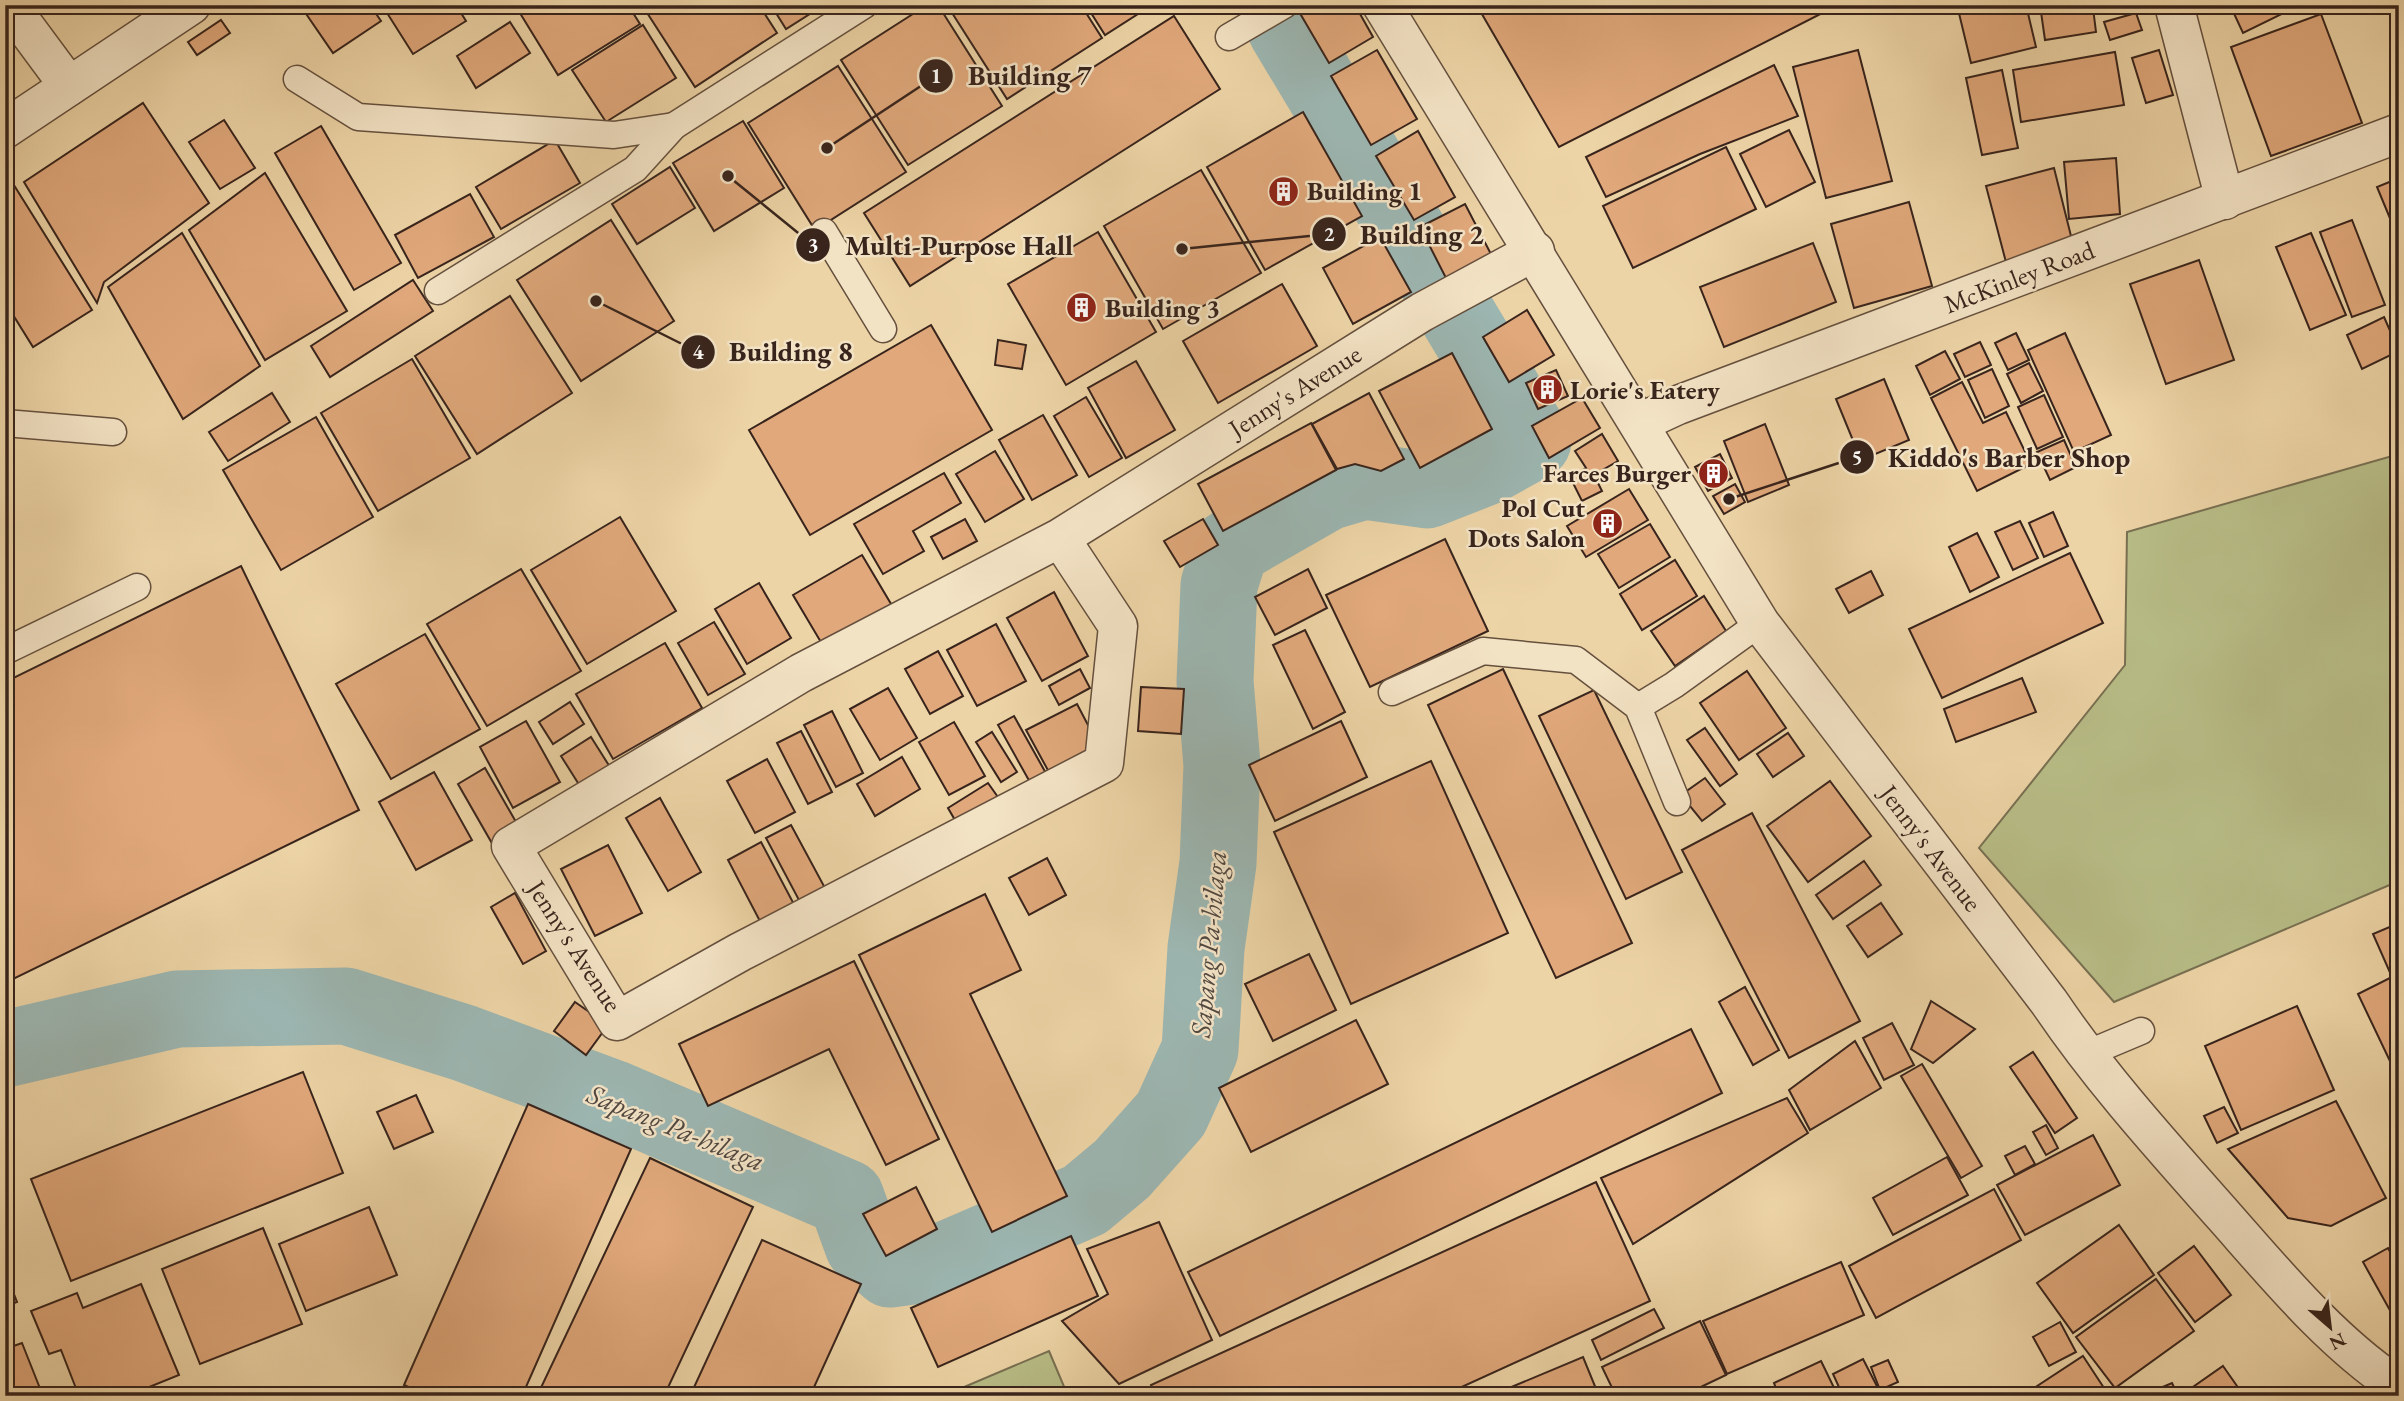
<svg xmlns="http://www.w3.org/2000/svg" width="2404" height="1401" font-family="'EB Garamond',serif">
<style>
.green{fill:#b8bd87;stroke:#787052;stroke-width:2}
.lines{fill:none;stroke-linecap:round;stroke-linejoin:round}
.river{stroke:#9cb6b1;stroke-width:77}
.building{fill:#e0a87b;stroke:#38241c;stroke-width:2}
.service-casing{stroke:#65503e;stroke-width:29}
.minor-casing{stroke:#65503e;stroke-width:41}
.tertiary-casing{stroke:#65503e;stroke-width:41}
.service{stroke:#f3e3c5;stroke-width:26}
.minor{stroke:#f3e3c5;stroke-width:38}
.tertiary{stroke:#f3e3c5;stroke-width:38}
.labels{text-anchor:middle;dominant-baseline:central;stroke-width:5;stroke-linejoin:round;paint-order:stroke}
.poi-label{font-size:26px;font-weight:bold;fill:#38241c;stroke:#f3e3c5;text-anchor:start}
.street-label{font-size:26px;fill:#38241c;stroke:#f3e3c5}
.water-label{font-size:28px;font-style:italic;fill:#514841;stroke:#f3e3c5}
.leader{fill:none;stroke:#38241c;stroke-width:2.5}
.callout-dot{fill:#38241c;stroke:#f3e3c5;stroke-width:2.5}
.mark-label{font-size:21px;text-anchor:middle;font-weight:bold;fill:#fff}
.callout-label{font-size:28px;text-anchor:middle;font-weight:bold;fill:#38241c;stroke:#f3e3c5;stroke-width:5;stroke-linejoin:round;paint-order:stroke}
</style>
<rect width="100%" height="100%" fill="#edd4a6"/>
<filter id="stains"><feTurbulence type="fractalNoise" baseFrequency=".00286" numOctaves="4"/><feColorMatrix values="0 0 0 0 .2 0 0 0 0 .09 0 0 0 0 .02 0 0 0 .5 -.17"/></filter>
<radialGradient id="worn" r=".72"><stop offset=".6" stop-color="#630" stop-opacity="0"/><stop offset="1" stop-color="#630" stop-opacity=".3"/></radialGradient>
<g class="green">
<path d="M2399,454V881L2114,1002L1979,848L2125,665L2127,532Z"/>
<path d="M1049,1351L1068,1396H952L950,1393Z"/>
</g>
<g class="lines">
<g class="river">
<path d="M1286,29L1443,290"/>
<path d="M5,1049L177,1009L346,1006L464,1043L612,1098L846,1198L863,1245L890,1269L941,1262L1085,1200L1122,1169L1171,1114L1200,1050L1206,948L1218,863L1222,765L1215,681L1219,585L1231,547L1327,492L1364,481L1427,490L1488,466L1533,441L1452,306"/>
</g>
</g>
<g class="building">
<path d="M300,5H370L381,21L333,53Z"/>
<path d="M382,5H456L466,21L413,54Z"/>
<path d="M515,5H628L640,24L558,75Z"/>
<path d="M642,5H759L777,33L695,87Z"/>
<path d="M771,5H824L786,29Z"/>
<path d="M927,5H938L1002,106L908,165L841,60Z"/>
<path d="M947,5H1081L1102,38L1007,99Z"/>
<path d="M1086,5H1152L1105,35Z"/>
<path d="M1317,5H1355L1373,37L1329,63L1301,15Z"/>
<path d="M1485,5H1838L1559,147L1479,9Z"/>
<path d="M1957,5H2026L2036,47L1971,63Z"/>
<path d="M2040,5H2107L2093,8L2096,32L2045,40Z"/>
<path d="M2230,5H2300L2243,33Z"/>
<path d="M2136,13L2142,30L2110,40L2104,22Z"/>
<path d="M2321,14L2362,123L2271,156L2231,47Z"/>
<path d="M1174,16L1220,89L910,286L864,213Z"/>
<path d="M221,20L230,33L197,55L188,42Z"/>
<path d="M510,22L530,53L476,88L457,56Z"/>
<path d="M643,25L676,78L606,122L572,70Z"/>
<path d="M1377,50L1417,119L1371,145L1331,76Z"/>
<path d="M1858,50L1892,181L1826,198L1793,67Z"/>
<path d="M2159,50L2173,95L2146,103L2132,58Z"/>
<path d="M2115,52L2124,105L2021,122L2013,70Z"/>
<path d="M1774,65L1798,116L1700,154L1606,197L1586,157Z"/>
<path d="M838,66L906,172L815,230L748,123Z"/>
<path d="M2002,70L2018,148L1982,155L1966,78Z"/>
<path d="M143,103L209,203L104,282L97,303L24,182Z"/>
<path d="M1303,112L1362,216L1265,270L1207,167Z"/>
<path d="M224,120L255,168L220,189L189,142Z"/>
<path d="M743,121L784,188L714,231L673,163Z"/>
<path d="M321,126L401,263L354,290L275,153Z"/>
<path d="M1789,130L1815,182L1766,207L1740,154Z"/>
<path d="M1418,131L1455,197L1414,220L1376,156Z"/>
<path d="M555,140L580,183L501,229L476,187Z"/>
<path d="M1726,147L1756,209L1633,268L1603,206Z"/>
<path d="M2116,158L2120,214L2069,219L2064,162Z"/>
<path d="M670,167L695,208L637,244L612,204Z"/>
<path d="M2054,168L2074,248L2007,266L1986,186Z"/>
<path d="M1201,170L1261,273L1163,329L1104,226Z"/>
<path d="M265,173L347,311L265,360L189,230Z"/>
<path d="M2399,178V240L2377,187Z"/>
<path d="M12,182L92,310L33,347L5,302V186Z"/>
<path d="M470,194L494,237L418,278L395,235Z"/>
<path d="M1909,202L1932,286L1854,308L1831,224Z"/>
<path d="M1465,204L1493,258L1448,282L1420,227Z"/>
<path d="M611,220L674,321L581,381L517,280Z"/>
<path d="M2352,220L2385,305L2352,317L2320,232Z"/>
<path d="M1098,232L1156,332L1066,385L1008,284Z"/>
<path d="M182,233L260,366L183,419L108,287Z"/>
<path d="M2311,233L2346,315L2310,330L2276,247Z"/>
<path d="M1380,237L1411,292L1353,324L1323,268Z"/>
<path d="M1813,243L1836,302L1724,347L1700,287Z"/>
<path d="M2199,260L2234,360L2166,384L2130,284Z"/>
<path d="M413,280L433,311L330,377L311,346Z"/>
<path d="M1282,284L1317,346L1218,403L1183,341Z"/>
<path d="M510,296L572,393L477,454L415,356Z"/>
<path d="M1527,310L1554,355L1509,382L1483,337Z"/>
<path d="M2384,317L2399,351L2362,369L2347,335Z"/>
<path d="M931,325L992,430L810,535L749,430Z"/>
<path d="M2016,333L2029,360L2008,370L1995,343Z"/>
<path d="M2065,333L2111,435L2074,452L2028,350Z"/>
<path d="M998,340L1026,345L1022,369L995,365Z"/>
<path d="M1980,342L1991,365L1965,377L1954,354Z"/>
<path d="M1945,351L1960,379L1930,395L1916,366Z"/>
<path d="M1452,353L1492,429L1420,468L1379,391Z"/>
<path d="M412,359L470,458L378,511L321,413Z"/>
<path d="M1136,361L1175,430L1126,458L1088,388Z"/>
<path d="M2029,363L2043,391L2021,403L2007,374Z"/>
<path d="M1992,369L2009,406L1985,418L1968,380Z"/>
<path d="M1556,370L1568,396L1538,409L1526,383Z"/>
<path d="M1884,379L1909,440L1861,460L1836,399Z"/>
<path d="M1962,382L1983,423L2006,412L2031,464L1977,491L1931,398Z"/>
<path d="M272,393L290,422L228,461L209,432Z"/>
<path d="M1369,393L1404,459L1381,471L1355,464L1337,469L1312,424Z"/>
<path d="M2044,395L2063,437L2037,449L2018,407Z"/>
<path d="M1086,397L1122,458L1089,477L1054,416Z"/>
<path d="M1582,398L1600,428L1549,458L1532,426Z"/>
<path d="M1043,415L1077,475L1032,500L999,440Z"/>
<path d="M316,417L373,517L281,570L223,470Z"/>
<path d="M1311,423L1336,470L1223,531L1198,484Z"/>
<path d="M1765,424L1789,485L1748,502L1724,441Z"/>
<path d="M1602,434L1618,461L1594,475L1602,491L1582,501L1570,477L1586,468L1575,451Z"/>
<path d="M2064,440L2076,467L2050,480L2037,452Z"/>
<path d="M995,451L1024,499L985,522L956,474Z"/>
<path d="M1720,454L1732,478L1708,491L1695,467Z"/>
<path d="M944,473L961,503L913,531L924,551L883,574L854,524Z"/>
<path d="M1735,484L1745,502L1724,514L1713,496Z"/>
<path d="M1629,489L1648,520L1586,557L1567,526Z"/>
<path d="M2053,512L2068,546L2044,557L2029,523Z"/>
<path d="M620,517L676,611L587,664L531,570Z"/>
<path d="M965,519L977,541L943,559L931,537Z"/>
<path d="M1203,519L1218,545L1180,567L1164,541Z"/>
<path d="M2020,521L2038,558L2013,570L1995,532Z"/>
<path d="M1650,524L1670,557L1619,588L1598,554Z"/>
<path d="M1977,533L1999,577L1970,592L1949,547Z"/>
<path d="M1445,539L1488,631L1370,687L1326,595Z"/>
<path d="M2070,553L2103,623L1942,698L1909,629Z"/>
<path d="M862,555L894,609L825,649L793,595Z"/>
<path d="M1675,560L1697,596L1642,630L1620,594Z"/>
<path d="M241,566L359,810L5,983V682Z"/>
<path d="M521,569L581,671L487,726L427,624Z"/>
<path d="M1308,569L1327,608L1275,635L1255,597Z"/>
<path d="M1871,571L1883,595L1849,613L1836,589Z"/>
<path d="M759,583L791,638L747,664L715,609Z"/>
<path d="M1054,592L1088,656L1042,681L1007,618Z"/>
<path d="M1704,596L1726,631L1675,666L1651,631Z"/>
<path d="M714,622L745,674L708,695L678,643Z"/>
<path d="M996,624L1026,681L977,706L947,650Z"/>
<path d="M1305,630L1345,712L1313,729L1273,645Z"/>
<path d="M425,634L480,729L391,779L336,684Z"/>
<path d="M665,643L702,708L613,759L576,694Z"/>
<path d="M938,651L963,696L930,714L905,669Z"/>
<path d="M1080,669L1090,688L1059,705L1049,686Z"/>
<path d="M1503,669L1632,943L1556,978L1428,705Z"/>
<path d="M1747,671L1786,728L1739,760L1700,703Z"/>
<path d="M2022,678L2036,712L1956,742L1944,709Z"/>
<path d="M1141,687L1184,689L1181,734L1138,731Z"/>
<path d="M888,688L917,738L880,760L850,709Z"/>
<path d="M1594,690L1682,872L1626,899L1539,716Z"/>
<path d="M570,702L584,724L553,744L539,722Z"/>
<path d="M1077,704L1100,748L1050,774L1026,730Z"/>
<path d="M832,711L863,773L836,787L804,725Z"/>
<path d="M1014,716L1052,784L1036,793L998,725Z"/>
<path d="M526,721L560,782L513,808L480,747Z"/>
<path d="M1341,721L1367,777L1275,821L1249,765Z"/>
<path d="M954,722L985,776L949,795L919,742Z"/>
<path d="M1705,728L1737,774L1720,786L1687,740Z"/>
<path d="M801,731L832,792L808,804L777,743Z"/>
<path d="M992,732L1017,772L1001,782L976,742Z"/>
<path d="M1788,733L1804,756L1773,777L1757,754Z"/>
<path d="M591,737L615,775L585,794L561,756Z"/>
<path d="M902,757L920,789L875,816L857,784Z"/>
<path d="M767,759L795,812L755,833L727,781Z"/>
<path d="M1431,761L1508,933L1351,1004L1274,832Z"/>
<path d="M485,768L520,829L493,845L458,784Z"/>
<path d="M434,772L472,840L416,870L379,802Z"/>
<path d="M1705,778L1725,804L1702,821L1681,795Z"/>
<path d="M1830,781L1871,836L1808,882L1767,826Z"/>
<path d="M988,783L1000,800L959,827L948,808Z"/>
<path d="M660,798L701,872L668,891L626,818Z"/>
<path d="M1752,813L1860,1021L1789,1058L1682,850Z"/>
<path d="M791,825L825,888L800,902L766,838Z"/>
<path d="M761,842L797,910L763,927L728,860Z"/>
<path d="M608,845L642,913L595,936L561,869Z"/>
<path d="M1047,858L1066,895L1029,915L1009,878Z"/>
<path d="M1864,861L1881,885L1833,919L1816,895Z"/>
<path d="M515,893L546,951L523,964L491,907Z"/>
<path d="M985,894L1021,970L970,994L1067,1196L992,1232L859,955Z"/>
<path d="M1881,903L1902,934L1868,957L1847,926Z"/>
<path d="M2399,923V1080L2358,994L2392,977L2373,934Z"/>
<path d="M1309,954L1336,1010L1273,1041L1245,984Z"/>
<path d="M854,961L939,1139L886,1165L829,1049L708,1106L679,1044Z"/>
<path d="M1745,987L1779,1050L1753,1065L1719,1002Z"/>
<path d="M1931,1001L1975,1029L1933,1063L1911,1049Z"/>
<path d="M575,1002L608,1025L586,1055L554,1031Z"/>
<path d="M2297,1006L2334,1090L2241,1130L2205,1046Z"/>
<path d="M1356,1020L1388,1084L1251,1152L1219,1088Z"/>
<path d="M1892,1023L1914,1065L1884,1080L1863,1038Z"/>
<path d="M1691,1029L1722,1093L1220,1336L1188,1272Z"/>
<path d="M1855,1041L1881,1088L1810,1130L1789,1090Z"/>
<path d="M2033,1052L2077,1118L2055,1133L2010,1067Z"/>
<path d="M1922,1064L1982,1166L1961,1178L1901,1076Z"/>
<path d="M303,1072L343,1173L71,1281L31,1179Z"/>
<path d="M416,1095L433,1132L394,1149L377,1112Z"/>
<path d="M1787,1098L1808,1133L1633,1244L1601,1178Z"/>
<path d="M2336,1101L2386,1198L2331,1226L2288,1218L2228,1149Z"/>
<path d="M528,1104L631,1149L522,1396H429L404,1385Z"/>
<path d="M2224,1107L2238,1133L2217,1143L2204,1116Z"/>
<path d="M2046,1125L2058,1148L2046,1155L2033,1132Z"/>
<path d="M2093,1135L2120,1185L2025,1235L1997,1185Z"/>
<path d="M2025,1146L2035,1164L2015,1175L2005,1156Z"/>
<path d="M1947,1157L1968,1195L1893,1235L1873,1198Z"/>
<path d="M650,1158L753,1207L664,1396H537Z"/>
<path d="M1596,1182L1650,1301L1442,1396H1156L1151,1385Z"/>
<path d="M916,1187L937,1229L886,1256L863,1214Z"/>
<path d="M1994,1189L2021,1240L1876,1318L1849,1266Z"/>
<path d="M369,1207L397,1275L306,1311L279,1244Z"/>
<path d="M1159,1222L1212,1340L1119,1384L1062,1321L1108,1294L1087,1249Z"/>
<path d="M2119,1225L2154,1275L2073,1333L2037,1283Z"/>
<path d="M263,1228L302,1324L200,1364L162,1269Z"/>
<path d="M1071,1236L1098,1296L938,1367L911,1308Z"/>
<path d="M762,1240L861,1284L810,1396H690Z"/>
<path d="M2194,1246L2231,1295L2195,1322L2158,1273Z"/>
<path d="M2388,1248L2399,1268V1311L2392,1314L2363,1262Z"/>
<path d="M1841,1262L1864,1315L1727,1374L1703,1321Z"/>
<path d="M5,1271L17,1302L5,1307Z"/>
<path d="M2156,1279L2194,1331L2115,1388L2076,1337Z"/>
<path d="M141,1284L179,1375L127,1396H79L61,1350L49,1354L31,1311L77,1293L83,1308Z"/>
<path d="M1654,1309L1664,1328L1601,1360L1592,1340Z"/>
<path d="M1700,1321L1726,1375L1682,1396H1616L1602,1367Z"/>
<path d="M2060,1322L2076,1352L2049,1366L2033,1337Z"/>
<path d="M22,1343L43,1396H5V1349Z"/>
<path d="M2083,1356L2104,1388L2092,1396H2031L2028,1392Z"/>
<path d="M1583,1357L1599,1396H1490Z"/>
<path d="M1863,1359L1882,1396H1843L1833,1374Z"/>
<path d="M1888,1360L1898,1382L1880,1390L1871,1367Z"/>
<path d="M1821,1361L1838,1396H1779L1774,1383Z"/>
<path d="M2223,1366L2244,1396H2180Z"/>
<path d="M2172,1383L2178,1396H2141Z"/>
</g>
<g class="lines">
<defs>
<g id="service">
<path d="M1229,37L1284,5"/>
<path d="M297,79L358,117L614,135L674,126"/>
<path d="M824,232L883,329"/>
<path d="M438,291L635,169L674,126L864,5"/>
<path d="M5,423L113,432"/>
<path d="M5,651L137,587"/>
<path d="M1392,692L1483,651L1576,660L1638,707L1677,802"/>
<path d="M1638,707L1674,685L1760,623"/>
<path d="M2084,1055L2141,1031"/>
</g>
<g id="minor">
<path d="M9,5L69,86"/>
<path d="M2174,5L2225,200"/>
<path d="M5,129L191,5"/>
<path d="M1639,423L1678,405L2399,133"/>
<path d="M1060,538L1118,626L1104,763L740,952L617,1021L511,846L801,673L1060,538L1422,312L1535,251"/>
</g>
<path id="tertiary" d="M1382,5L1760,623L2049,1002C2101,1079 2163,1147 2224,1216C2277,1276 2332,1343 2399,1387"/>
</defs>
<use href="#service" class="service-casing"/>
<use href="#minor" class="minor-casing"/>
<use href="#tertiary" class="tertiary-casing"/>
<use href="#service" class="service"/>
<use href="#minor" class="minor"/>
<use href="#tertiary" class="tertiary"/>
</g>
<defs>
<symbol id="building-disc" viewBox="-11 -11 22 22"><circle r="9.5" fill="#8f2418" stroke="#f3e3c5"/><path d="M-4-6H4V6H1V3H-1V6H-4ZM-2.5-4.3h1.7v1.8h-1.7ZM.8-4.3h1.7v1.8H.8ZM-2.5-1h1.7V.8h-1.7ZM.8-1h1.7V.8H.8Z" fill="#fff"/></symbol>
</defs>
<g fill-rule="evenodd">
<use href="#building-disc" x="1266" y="174" width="35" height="35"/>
<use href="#building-disc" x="1064" y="290" width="35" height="35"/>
<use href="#building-disc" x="1530" y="372" width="35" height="35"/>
<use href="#building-disc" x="1696" y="456" width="35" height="35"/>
<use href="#building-disc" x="1590" y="506" width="35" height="35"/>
</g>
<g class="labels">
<g class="poi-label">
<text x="1307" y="191">Building 1</text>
<text x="1105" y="308">Building 3</text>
<text x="1570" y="390">Lorie's Eatery</text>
<text x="1691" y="473" text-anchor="end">Farces Burger</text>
<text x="1585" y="508" text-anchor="end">Pol Cut<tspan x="1585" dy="30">Dots Salon</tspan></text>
</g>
<g class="street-label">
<text transform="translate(2019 277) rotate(-21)">McKinley Road</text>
<text transform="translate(1295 391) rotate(-32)">Jenny's Avenue</text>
<text transform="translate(1931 848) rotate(53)">Jenny's Avenue</text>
<text transform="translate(575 946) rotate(57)">Jenny's Avenue</text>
</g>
<g class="water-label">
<text transform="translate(1208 944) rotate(-85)">Sapang Pa-hilaga</text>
<text transform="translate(676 1127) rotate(22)">Sapang Pa-hilaga</text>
</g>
</g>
<path class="leader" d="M827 148L936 76M1182 249L1329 234M728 176L813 245M596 301L698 352M1729 499L1857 457"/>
<g class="callout-dot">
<circle cx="827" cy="148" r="7"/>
<circle cx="1182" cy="249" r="7"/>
<circle cx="728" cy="176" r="7"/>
<circle cx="596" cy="301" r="7"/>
<circle cx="1729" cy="499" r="7"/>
<circle cx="936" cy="76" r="18"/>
<circle cx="1329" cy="234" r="18"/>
<circle cx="813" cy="245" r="18"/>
<circle cx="698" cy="352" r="18"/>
<circle cx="1857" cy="457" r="18"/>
</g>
<g class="mark-label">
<text x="936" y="83">1</text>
<text x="1329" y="241">2</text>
<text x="813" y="252">3</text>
<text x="698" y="359">4</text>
<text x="1857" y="464">5</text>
</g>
<g class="callout-label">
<text x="1030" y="85">Building 7</text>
<text x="1422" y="244">Building 2</text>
<text x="959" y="255">Multi-Purpose Hall</text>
<text x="791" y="361">Building 8</text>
<text x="2009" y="467">Kiddo's Barber Shop</text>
</g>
<rect width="2404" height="1401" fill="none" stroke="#edd4a6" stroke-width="28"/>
<rect x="7" y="7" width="2390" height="1387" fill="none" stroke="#38241c" stroke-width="3.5"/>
<rect x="14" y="14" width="2376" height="1373" fill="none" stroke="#38241c" stroke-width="2"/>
<g transform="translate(2330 1327) rotate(152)" stroke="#f3e3c5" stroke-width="5" paint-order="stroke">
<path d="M0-5L12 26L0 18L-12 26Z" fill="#38241c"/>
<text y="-10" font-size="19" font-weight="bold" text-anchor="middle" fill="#38241c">N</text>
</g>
<rect width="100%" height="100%" filter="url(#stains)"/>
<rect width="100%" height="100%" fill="url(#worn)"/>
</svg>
